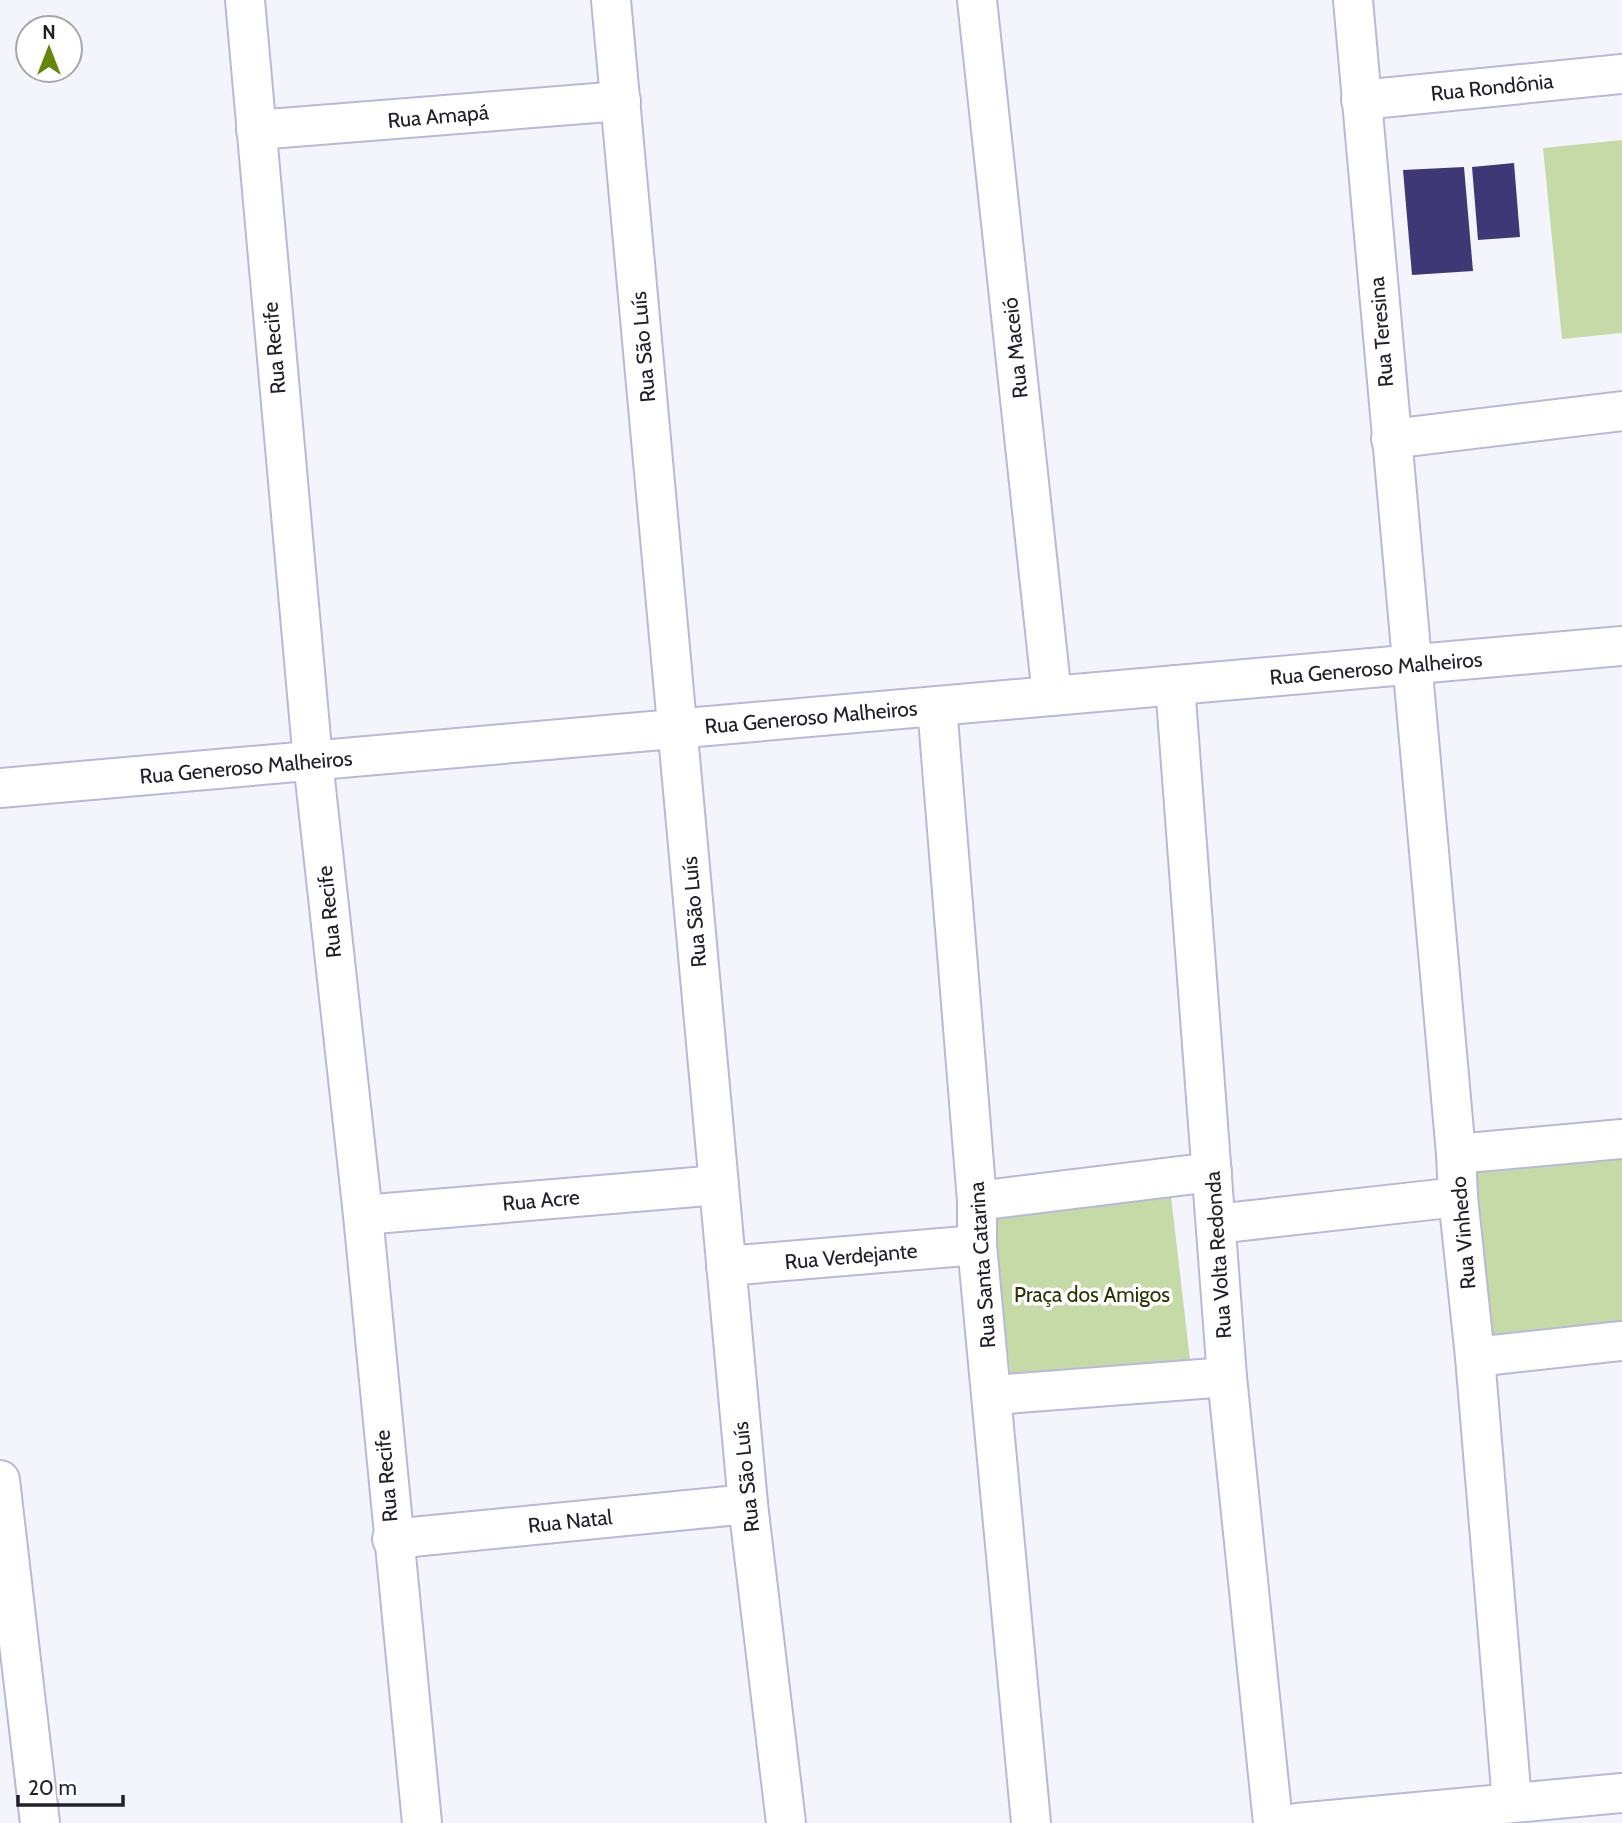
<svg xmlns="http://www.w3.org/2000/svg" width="1622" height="1823" font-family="Cabin,sans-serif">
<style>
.green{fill:#c5daa7}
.building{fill:#3e3976}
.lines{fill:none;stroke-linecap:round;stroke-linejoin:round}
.minor-casing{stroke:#b8b9da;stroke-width:42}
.minor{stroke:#fff;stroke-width:38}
.labels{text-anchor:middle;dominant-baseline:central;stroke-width:7;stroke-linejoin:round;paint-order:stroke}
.street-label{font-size:21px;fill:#21212d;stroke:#fff}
.park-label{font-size:21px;fill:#263600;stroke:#fff}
</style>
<rect width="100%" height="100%" fill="#f4f5fc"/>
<g class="green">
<path d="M1622,140V333L1562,339L1543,148Z"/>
<path d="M1622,1154V1330L1478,1345L1470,1169Z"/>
<path d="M1171,1196L1192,1377L1012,1390L993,1210Z"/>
</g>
<g class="building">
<path d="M1514,163L1520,237L1478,240L1472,167Z"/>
<path d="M1464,167L1473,271L1412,275L1403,170Z"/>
</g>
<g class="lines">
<defs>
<g id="minor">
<path d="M245,0L313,761L363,1215L422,1823"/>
<path d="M611,0L748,1504L786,1823"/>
<path d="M977,0L1052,696"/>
<path d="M1353,0L1456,1154L1458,1197L1475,1357L1512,1802"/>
<path d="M1361,100L1622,74"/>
<path d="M256,130L621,101"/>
<path d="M1391,439L1622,411"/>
<path d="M1175,685L1227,1377L1273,1823"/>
<path d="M937,706L977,1201V1245L1031,1823"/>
<path d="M0,788L1622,646"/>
<path d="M1456,1154L1622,1139"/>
<path d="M977,1201L1212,1172"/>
<path d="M363,1215L719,1185"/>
<path d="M1216,1224L1458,1197"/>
<path d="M726,1266L977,1245"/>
<path d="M1475,1357L1622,1341"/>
<path d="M993,1395L1227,1377"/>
<path d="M0,1480L40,1823"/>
<path d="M392,1539L748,1504"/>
<path d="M1297,1823L1622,1793"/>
</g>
</defs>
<use href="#minor" class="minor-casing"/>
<use href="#minor" class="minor"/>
</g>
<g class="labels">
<g class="street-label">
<text transform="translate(1492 87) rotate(-6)">Rua Rondônia</text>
<text transform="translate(438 116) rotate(-5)">Rua Amapá</text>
<text transform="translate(1381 332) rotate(-95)">Rua Teresina</text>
<text transform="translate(643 347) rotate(-95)">Rua São Luís</text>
<text transform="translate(274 348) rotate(-95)">Rua Recife</text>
<text transform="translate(1015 348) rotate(-96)">Rua Maceió</text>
<text transform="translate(1376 668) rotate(-5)">Rua Generoso Malheiros</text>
<text transform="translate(811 717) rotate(-5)">Rua Generoso Malheiros</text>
<text transform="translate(246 767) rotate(-5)">Rua Generoso Malheiros</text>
<text transform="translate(329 912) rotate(-96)">Rua Recife</text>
<text transform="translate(694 912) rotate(-95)">Rua São Luís</text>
<text transform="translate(541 1200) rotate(-5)">Rua Acre</text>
<text transform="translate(1463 1233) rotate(-95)">Rua Vinhedo</text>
<text transform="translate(1218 1255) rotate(-94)">Rua Volta Redonda</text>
<text transform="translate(851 1256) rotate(-5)">Rua Verdejante</text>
<text transform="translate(982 1265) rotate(-94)">Rua Santa Catarina</text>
<text transform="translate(386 1476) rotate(-95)">Rua Recife</text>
<text transform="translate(746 1477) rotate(-96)">Rua São Luís</text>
<text transform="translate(570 1521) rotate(-6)">Rua Natal</text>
</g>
<g class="park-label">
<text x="1092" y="1294">Praça dos Amigos</text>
</g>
</g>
<g transform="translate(49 49)"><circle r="33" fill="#ffffff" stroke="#a6a6ab" stroke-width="2"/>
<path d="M0-5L12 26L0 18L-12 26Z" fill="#648708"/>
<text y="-10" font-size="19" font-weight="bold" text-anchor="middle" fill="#21212d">N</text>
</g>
<path d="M18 1795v10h105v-10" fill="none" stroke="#21212d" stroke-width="3.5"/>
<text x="28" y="1795" font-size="21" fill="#21212d" stroke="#ffffff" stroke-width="5" paint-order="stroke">20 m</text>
</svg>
